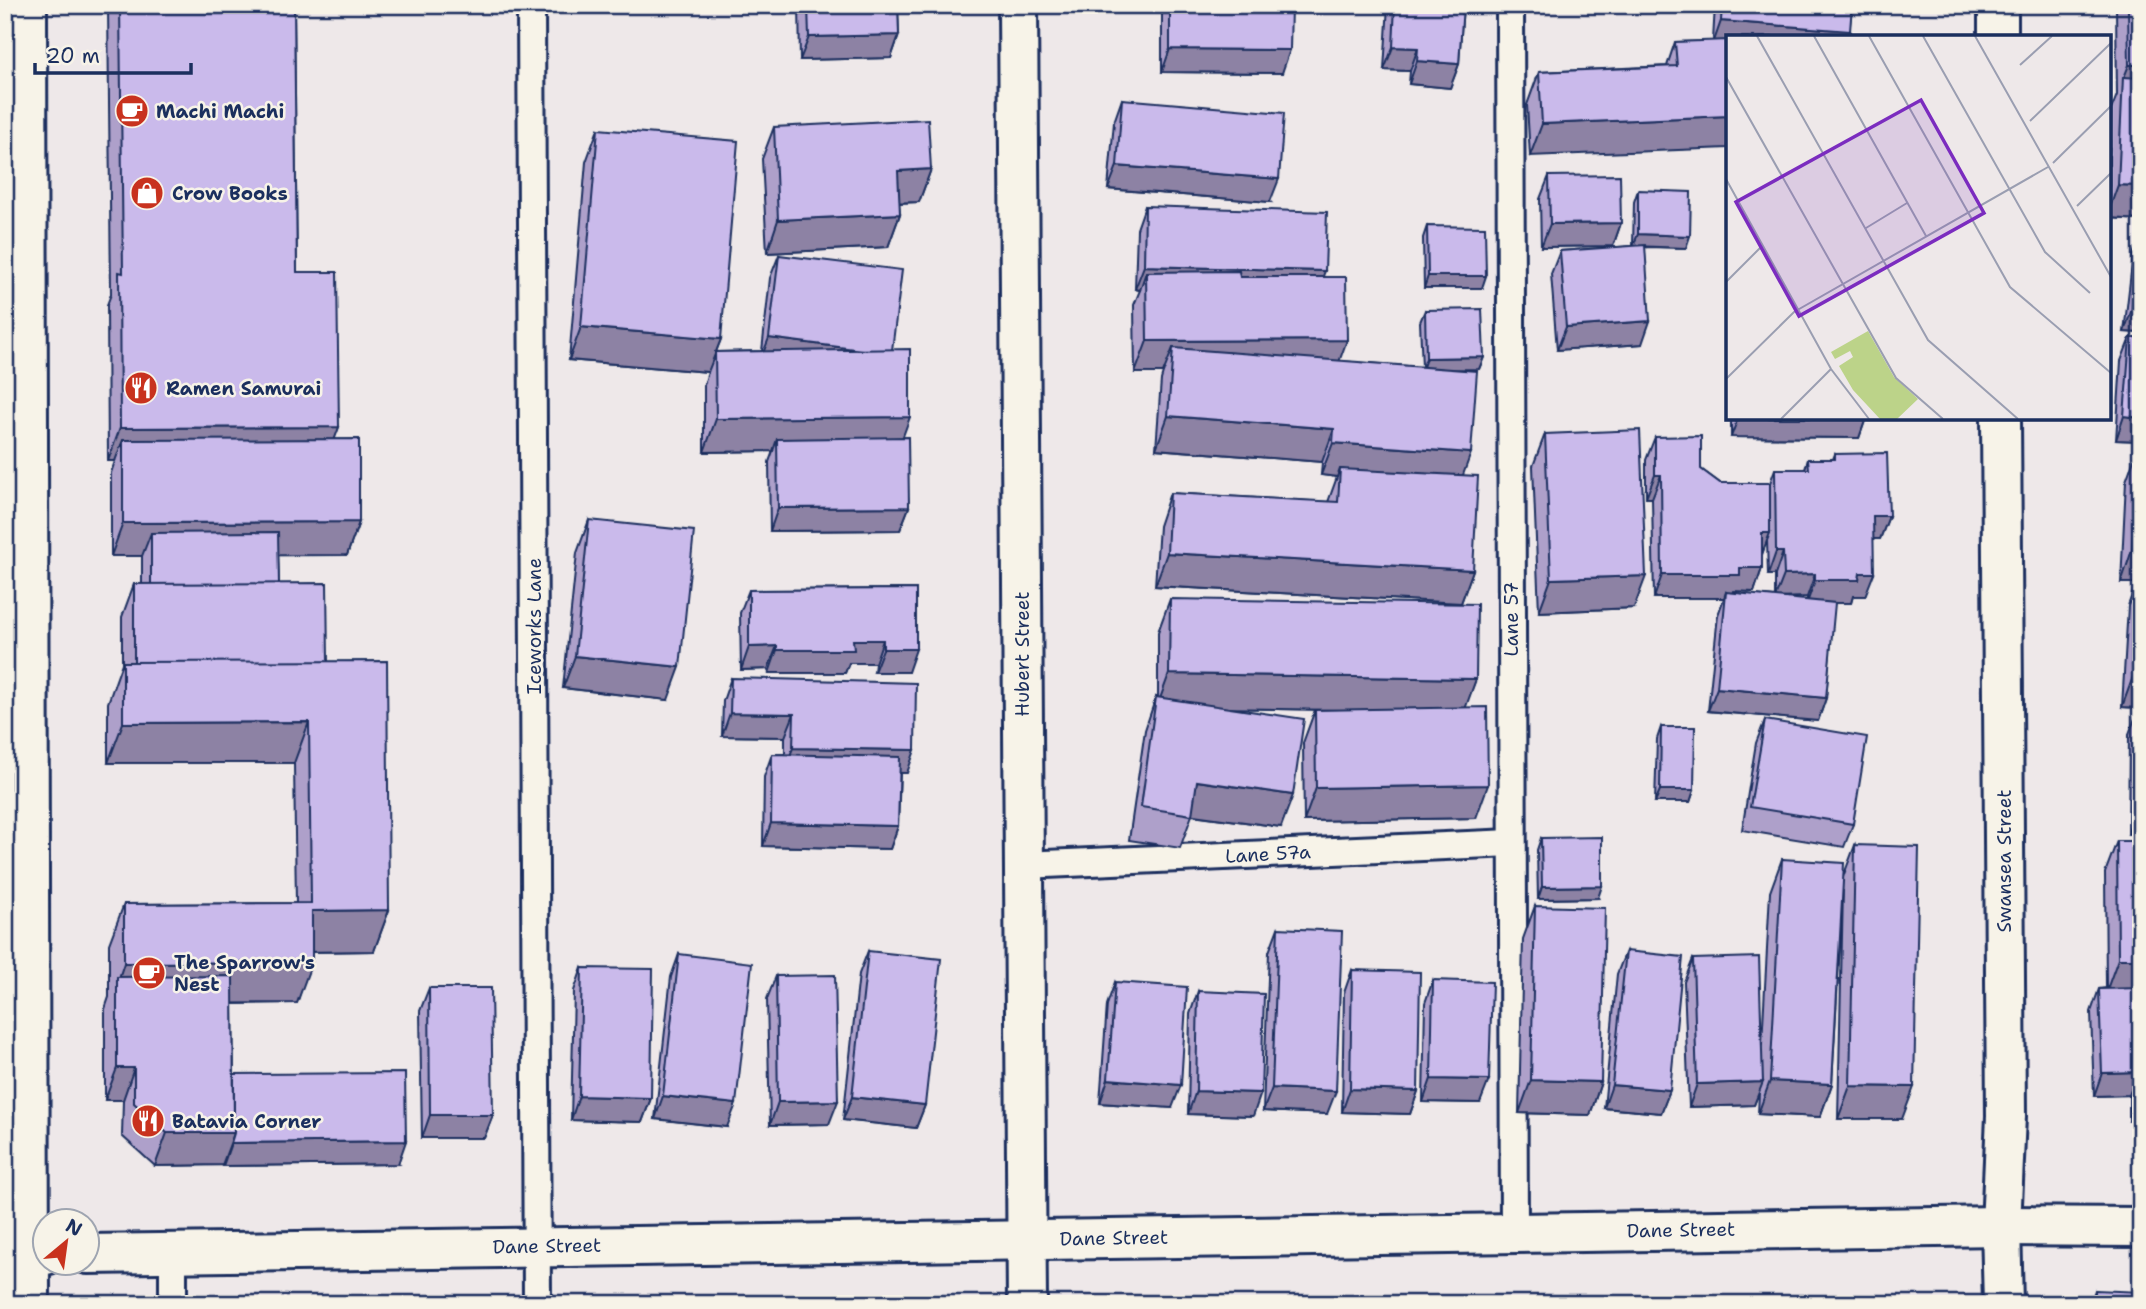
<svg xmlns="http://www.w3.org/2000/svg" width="2146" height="1309" font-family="'Shantell Sans',sans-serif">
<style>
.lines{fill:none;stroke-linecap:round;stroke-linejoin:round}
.lane-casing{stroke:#1b2f5e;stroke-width:32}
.street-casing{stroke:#1b2f5e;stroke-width:44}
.secondary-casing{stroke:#1b2f5e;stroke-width:44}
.lane{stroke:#f7f3e8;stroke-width:26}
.street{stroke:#f7f3e8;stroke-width:38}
.secondary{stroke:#f7f3e8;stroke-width:38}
.wall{fill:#aea0ca;stroke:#1b2f5e;stroke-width:2;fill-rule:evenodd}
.shaded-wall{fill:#8d82a4;stroke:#1b2f5e;stroke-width:2}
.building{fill:#cabaeb;stroke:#1b2f5e;stroke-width:2}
.labels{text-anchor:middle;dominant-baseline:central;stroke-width:5;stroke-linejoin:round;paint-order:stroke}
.poi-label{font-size:19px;font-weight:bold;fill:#1b2f5e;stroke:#f7f3e8;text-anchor:start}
.street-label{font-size:19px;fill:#1b2f5e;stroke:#f7f3e8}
.inset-road{fill:none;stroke:#9a9eb1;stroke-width:2}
.view{fill:#7b2cbf;fill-opacity:0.15;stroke:#7b2cbf;stroke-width:3.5}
.inset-edge{fill:none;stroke:#1b2f5e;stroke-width:3.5}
</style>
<rect width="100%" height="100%" fill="#eee8e9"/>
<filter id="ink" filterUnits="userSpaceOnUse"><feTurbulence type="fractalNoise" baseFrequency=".0143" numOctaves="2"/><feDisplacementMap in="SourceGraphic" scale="14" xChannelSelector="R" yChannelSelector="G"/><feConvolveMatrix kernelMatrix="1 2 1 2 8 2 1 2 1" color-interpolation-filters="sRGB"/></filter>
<g filter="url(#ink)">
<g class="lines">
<defs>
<g id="lane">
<path d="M531,5L537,1304"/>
<path d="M1510,5L1514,1232"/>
<path d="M1024,865L1512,843"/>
<path d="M173,1253V1304"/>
</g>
<g id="street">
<path d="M1018,5L1027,1304"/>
<path d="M1998,5V37"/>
<path d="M2001,418L2006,1116L2001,1226L2003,1304"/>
<path d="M88,1254L2001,1226L2141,1227"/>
<path d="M5,1256L46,1255"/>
</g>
<path id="secondary" d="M27,5L30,1304"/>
</defs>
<use href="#lane" class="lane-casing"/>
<use href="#street" class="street-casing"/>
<use href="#secondary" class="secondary-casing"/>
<use href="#lane" class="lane"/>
<use href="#street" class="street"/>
<use href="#secondary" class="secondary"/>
</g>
<g class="wall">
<path d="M108,5H294L297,272L339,427L334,439L359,522L347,555H278L279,584L328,662L389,910L374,951L312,952L297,1003L233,1004L234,1074L398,1164L223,1166V1164L222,1165L155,1166L122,1136L123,1100H105V1009L109,997V944L124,904L296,903L294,763H108V703L122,663V617L134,584H142V556H111V473L115,461H108L107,305L111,294Z"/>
<path d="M799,5H898L899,35L891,58L800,60Z"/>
<path d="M1162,5H1291L1282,73L1162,72Z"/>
<path d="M1388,5H1463L1459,64L1450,88L1409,84L1410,71L1384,70Z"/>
<path d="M1715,5H1852L1849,35L1530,156L1527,105L1539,72L1667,66L1675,42L1713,41Z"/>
<path d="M2116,5H2141V220L2109,218V154L2111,110L2117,95Z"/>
<path d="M1122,99L1270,202L1108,189L1114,122Z"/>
<path d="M774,127L931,169L919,202L899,203L900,214L888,247L767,253L762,159Z"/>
<path d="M598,129L721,339L716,352L762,351L770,278L779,255L892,350L903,437L909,507L900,530L770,531L769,462L773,451L704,452V385L708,372L569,360L586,162Z"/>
<path d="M1549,176L1621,223L1613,246L1541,247L1540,199Z"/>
<path d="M1638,190L1686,248L1645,247L1642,344L1557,350L1551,274L1560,251L1633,246L1634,202Z"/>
<path d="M1145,206L1323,277L1339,361L1422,367L1420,322L1425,310L1484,357L1479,369L1456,370L1463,476L1473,570L1461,603L1155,586L1159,526L1170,493L1328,502L1337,477L1321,475L1322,462L1156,449L1161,380L1163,373H1135L1134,305L1140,290L1135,289L1137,229Z"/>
<path d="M1427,226L1482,288H1424L1423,238Z"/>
<path d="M2141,233V333L2124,332L2133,255Z"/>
<path d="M2130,338H2141V441L2116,440L2121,361Z"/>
<path d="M1731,418H1866L1859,438L1731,437Z"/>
<path d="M1545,434L1634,608L1539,612L1533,466Z"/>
<path d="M1655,437L1701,469L1720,483H1770L1775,469H1805L1808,459H1833L1835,454L1889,516L1880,539H1873L1865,596H1853L1851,603H1834L1826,698L1818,721L1708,711L1718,615L1724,598H1654L1652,498H1646V460ZM1767,540L1768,575H1775V597L1733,593L1734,591L1754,592L1762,568V555ZM1807,597V600L1781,598Z"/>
<path d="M2138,448H2141V834H2128L2129,734L2139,708L2122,707L2128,606L2136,583H2121L2126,481Z"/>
<path d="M589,520L668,700L563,688L577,553Z"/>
<path d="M916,589L908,672H874L875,663H849L845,673H769L768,669L741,670L740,613L749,590Z"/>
<path d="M1170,599L1476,679L1465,707L1476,818L1304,821L1303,743L1315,710H1336L1228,708L1281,827L1192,815L1180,848L1129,840L1145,730L1156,697L1158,698V632Z"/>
<path d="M731,678L907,773H900L898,826L890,849L763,846L764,777L772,754H785V737L722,736L723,701Z"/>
<path d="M1765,720L1853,824L1844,847L1742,830L1756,743Z"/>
<path d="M1661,727L1694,790L1690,802H1655L1657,739Z"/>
<path d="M1541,838L1598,898L1538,899L1537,850Z"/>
<path d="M2117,841H2141V1121H2129V1095L2094,1096L2091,1012L2099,989L2106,988L2105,873Z"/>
<path d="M1855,845L1902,1119H1838L1843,890L1832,1084L1820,1117L1758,1114L1759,1092L1754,1105L1689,1107L1684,982L1693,959L1762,1044L1770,892L1782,859L1843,877Z"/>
<path d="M1535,906L1601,1082L1590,1115L1519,1113L1523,939Z"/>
<path d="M1278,928L1327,1114L1263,1111L1269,952Z"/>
<path d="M868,951L925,1105L916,1128L843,1120L859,974Z"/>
<path d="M1626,951L1670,1090L1661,1113L1604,1108L1617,974Z"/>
<path d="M679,954L727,1127L655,1119L671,977Z"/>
<path d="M582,968L651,1098L642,1122L571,1120L574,991Z"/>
<path d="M1352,970L1418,1091L1410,1114L1342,1112L1344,993Z"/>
<path d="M776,976L829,1124L770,1125L767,999Z"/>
<path d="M1433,980L1480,1103L1423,1102L1425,1003Z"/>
<path d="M1115,982L1172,1108L1100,1103L1107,1005Z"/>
<path d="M429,988L493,1115L484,1138H422L420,1011Z"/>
<path d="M1198,991L1253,1116L1188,1114L1190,1014Z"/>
<path d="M2095,1290L2141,1304H2090Z"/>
</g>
<g class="shaded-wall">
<path d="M1721,21L1850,31L1848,37H1728V45L1713,44Z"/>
<path d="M899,35L891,58L800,60L809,37Z"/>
<path d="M1393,47L1418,48L1410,71L1384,70Z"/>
<path d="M1170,49L1290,50L1282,73L1162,72Z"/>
<path d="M1417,61L1459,64L1450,88L1409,84Z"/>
<path d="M2129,65H2141V97L2123,80Z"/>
<path d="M1728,116V148L1530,156L1542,124Z"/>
<path d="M1117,166L1279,179L1270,202L1108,189Z"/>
<path d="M931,169L919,202L886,203L898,171Z"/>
<path d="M2118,185L2141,186V220L2109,218V210Z"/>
<path d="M900,214L888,247L767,253L778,220Z"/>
<path d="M1621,223L1613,246L1541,247L1550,224Z"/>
<path d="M1638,234L1690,236L1686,248L1633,246Z"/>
<path d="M1144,266L1325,271L1316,294L1146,272L1140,290L1135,289Z"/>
<path d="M1428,276H1486L1482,288H1424Z"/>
<path d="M2132,309H2141V333L2124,332Z"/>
<path d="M1650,321L1642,344L1557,350L1566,327Z"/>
<path d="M581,327L721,339L708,372L569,360Z"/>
<path d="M769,338L892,354L760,361Z"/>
<path d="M1347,340L1335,373L1173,348L1163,373H1135L1147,341Z"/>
<path d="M1484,357L1479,369L1422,370L1426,358Z"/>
<path d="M1168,416L1334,429L1322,462L1156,449Z"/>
<path d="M2124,416L2141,418V441L2116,440Z"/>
<path d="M910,417L898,450L777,439L773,451L704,452L716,419Z"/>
<path d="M1738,418H1866L1859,438L1731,437Z"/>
<path d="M339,427L327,460L123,440L115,461H108L120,428Z"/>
<path d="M1333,443L1471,453L1459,486L1340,469L1337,477L1321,475Z"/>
<path d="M1655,475H1661L1652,498H1646Z"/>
<path d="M909,507L900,530L770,531L778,508Z"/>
<path d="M1873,516H1889L1880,539H1864Z"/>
<path d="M359,522L347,555L151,556V533L142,556H111L123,523Z"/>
<path d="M1762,533H1770L1761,556Z"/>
<path d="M2132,550H2141V584L2140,573L2136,583H2121Z"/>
<path d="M1776,552H1783L1775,575H1768Z"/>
<path d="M1167,553L1473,570L1461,603L1155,586Z"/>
<path d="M1740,568H1762L1754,592L1734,591L1731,598L1726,592L1724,598H1654L1662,575Z"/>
<path d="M1860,573H1874L1865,596H1853L1851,603H1807L1815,580Z"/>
<path d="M1815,574L1807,597L1775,598L1784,575Z"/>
<path d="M1646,576L1634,608L1539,612L1551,579Z"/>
<path d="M853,640H883L875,663H849L845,673H769L777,650Z"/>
<path d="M777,646L768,669L741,670L749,647Z"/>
<path d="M883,649H916L908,672H874Z"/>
<path d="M575,656L680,667L668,700L563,688Z"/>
<path d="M1169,674L1476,679L1464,712L1157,707Z"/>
<path d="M2134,674H2141V702L2139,708L2122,707Z"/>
<path d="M1717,688L1826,698L1818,721L1708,711Z"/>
<path d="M730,713L794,714L785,737L722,736Z"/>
<path d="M309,722L294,763H108L123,723Z"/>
<path d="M793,748L915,750L907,773L784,771Z"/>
<path d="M1197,781L1293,795L1281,827L1186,814Z"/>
<path d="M1488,785L1476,818L1304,821L1316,788Z"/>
<path d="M1660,790H1694L1690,802H1655Z"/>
<path d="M2140,801H2141V834H2128Z"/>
<path d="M771,823L898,826L890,849L763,846Z"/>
<path d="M1602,886L1598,898L1538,899L1542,887Z"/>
<path d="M389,910L374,951L297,952L312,911Z"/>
<path d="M2118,959H2141V992H2106Z"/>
<path d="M312,962L297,1003L117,1004V984L124,963Z"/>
<path d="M117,1068H134L123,1100H105Z"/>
<path d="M2138,1072L2129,1095L2094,1096L2102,1073Z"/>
<path d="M1108,1079L1181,1085L1172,1108L1100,1103Z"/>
<path d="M1431,1079L1489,1080L1480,1103L1423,1102Z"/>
<path d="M1531,1080L1601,1082L1590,1115L1519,1113Z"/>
<path d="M1770,1081L1832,1084L1820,1117L1758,1114Z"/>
<path d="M1763,1082L1754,1105L1689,1107L1697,1084Z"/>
<path d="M1612,1085L1670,1090L1661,1113L1604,1108Z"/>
<path d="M1850,1086L1914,1087L1902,1119H1838Z"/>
<path d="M1272,1088L1336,1091L1327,1114L1263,1111Z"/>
<path d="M1350,1089L1418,1091L1410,1114L1342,1112Z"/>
<path d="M1196,1091L1261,1093L1253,1116L1188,1114Z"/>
<path d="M579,1096L651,1098L642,1122L571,1120Z"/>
<path d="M663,1096L736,1104L727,1127L655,1119Z"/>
<path d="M852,1097L925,1105L916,1128L843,1120Z"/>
<path d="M2138,1098H2141V1121H2129Z"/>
<path d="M838,1101L829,1124L770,1125L778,1102Z"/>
<path d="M430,1115H493L484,1138H422Z"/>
<path d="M167,1133H234L222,1165L155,1166Z"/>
<path d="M406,1141L398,1164L223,1166L231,1143Z"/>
</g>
<g class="building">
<path d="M120,5H294L297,272H337L339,427L120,428L119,272L123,273Z"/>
<path d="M808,5H898L899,35L809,37Z"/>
<path d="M1170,5H1291L1290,50L1170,49Z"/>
<path d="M1395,5H1463L1459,64L1417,61L1418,48L1393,47Z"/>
<path d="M1722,5H1852L1850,31L1721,21Z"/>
<path d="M2128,5H2141V65H2129Z"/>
<path d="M1861,35V37H1810Z"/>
<path d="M1728,40V116L1542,124L1539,72L1677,66L1675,42Z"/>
<path d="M2123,77L2141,78V186L2118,185Z"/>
<path d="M1122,99L1284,113L1279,179L1117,166Z"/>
<path d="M928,119L931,169L898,171L900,214L778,220L774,127Z"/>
<path d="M598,129L738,141L721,339L581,327Z"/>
<path d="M1620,175L1621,223L1550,224L1549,176Z"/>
<path d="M1638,190L1691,192L1690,236L1638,234Z"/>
<path d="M1145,206L1327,212L1325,271L1144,266Z"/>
<path d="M1427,226L1485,227L1486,276H1428Z"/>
<path d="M2141,235V309H2132Z"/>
<path d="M1645,245L1650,321L1566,327L1560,251Z"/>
<path d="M779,255L902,270L892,350H862L769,338Z"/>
<path d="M1239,271L1240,277H1346L1347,340L1147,341L1146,272Z"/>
<path d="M1482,309L1484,357L1426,358L1425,310Z"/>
<path d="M2130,338H2141V418L2124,416Z"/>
<path d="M1173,348L1477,371L1471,453L1333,443L1334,429L1168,416Z"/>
<path d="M910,349V417L716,419L715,352Z"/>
<path d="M1640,430L1646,576L1551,579L1545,434Z"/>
<path d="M1701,436V469L1720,483H1770V533H1762V568H1740V575H1662L1661,475H1655V437Z"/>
<path d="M908,437L909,507L778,508L777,439Z"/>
<path d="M359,439V522L123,523V440Z"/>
<path d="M2138,448H2141V550H2132Z"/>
<path d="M1887,453L1889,516H1873L1874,573H1860L1859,580H1815V574L1784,575L1783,552H1776L1775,469H1809L1808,459H1835V454Z"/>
<path d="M1340,469L1478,476L1473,570L1167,553L1170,493L1338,502Z"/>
<path d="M589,520L694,531L680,667L575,656Z"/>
<path d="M278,532L279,584H151V533Z"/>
<path d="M2140,573H2141V674H2134Z"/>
<path d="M327,583L328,662H134V584Z"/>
<path d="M916,589V649H883V640H853L854,650H777V646L749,647V590Z"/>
<path d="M1726,592L1835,603L1826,698L1717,688Z"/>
<path d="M1170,599L1477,604L1476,679L1169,674Z"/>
<path d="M387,661L389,910L312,911V962L124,963V904L311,903L309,722L123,723V662Z"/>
<path d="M731,678L916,683L915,750L793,748L794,714L730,713Z"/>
<path d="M1156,697L1304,719L1293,795L1197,781L1192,815L1141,807Z"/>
<path d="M1487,707L1488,785L1316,788L1315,710Z"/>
<path d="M2141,718V801H2140Z"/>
<path d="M1765,720L1867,737L1853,824L1750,807Z"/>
<path d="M1661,727H1695L1694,790H1660Z"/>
<path d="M772,754L900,757L898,826L771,823Z"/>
<path d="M1602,837V886L1542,887L1541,838Z"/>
<path d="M2117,841H2141V959H2118Z"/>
<path d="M1855,845L1919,847L1914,1087L1850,1086Z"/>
<path d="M1782,859L1844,863L1832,1084L1770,1081Z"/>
<path d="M1535,906L1605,908L1601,1082L1531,1080Z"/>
<path d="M1278,928L1342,931L1336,1091L1272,1088Z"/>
<path d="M868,951L941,959L925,1105L852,1097Z"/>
<path d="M1626,951L1683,957L1670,1090L1612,1085Z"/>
<path d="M679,954L752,963L736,1104L663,1096Z"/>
<path d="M1759,957L1763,1082L1697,1084L1693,959Z"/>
<path d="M582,968L653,969L651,1098L579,1096Z"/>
<path d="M1352,970L1420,972L1418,1091L1350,1089Z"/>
<path d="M835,975L838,1101L778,1102L776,976Z"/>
<path d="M233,976L234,1133H167L134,1103V1068H117V977Z"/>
<path d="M1433,980L1492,982L1489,1080L1431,1079Z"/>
<path d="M1115,982L1187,987L1181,1085L1108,1079Z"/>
<path d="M429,988H491L493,1115H430Z"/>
<path d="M2141,988V1098H2138V1072L2102,1073L2099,989Z"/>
<path d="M1198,991L1264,994L1261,1093L1196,1091Z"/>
<path d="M405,1073L406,1141L231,1143L234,1133V1074Z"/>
<path d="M2095,1290L2141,1292V1304H2095Z"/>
</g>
</g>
<defs>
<symbol id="cafe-disc" viewBox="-11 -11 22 22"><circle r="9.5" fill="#c8321e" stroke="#f7f3e8"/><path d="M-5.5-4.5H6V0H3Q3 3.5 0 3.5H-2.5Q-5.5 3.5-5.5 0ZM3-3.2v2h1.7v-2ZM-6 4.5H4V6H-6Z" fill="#fff"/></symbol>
<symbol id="shop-disc" viewBox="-11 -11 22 22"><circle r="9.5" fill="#c8321e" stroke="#f7f3e8"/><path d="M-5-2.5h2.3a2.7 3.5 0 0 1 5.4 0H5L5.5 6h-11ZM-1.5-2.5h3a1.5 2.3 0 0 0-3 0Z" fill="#fff"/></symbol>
<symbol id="restaurant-disc" viewBox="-11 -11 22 22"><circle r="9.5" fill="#c8321e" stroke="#f7f3e8"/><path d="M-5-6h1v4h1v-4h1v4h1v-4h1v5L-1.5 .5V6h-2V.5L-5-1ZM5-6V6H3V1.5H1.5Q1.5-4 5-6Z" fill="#fff"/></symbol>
</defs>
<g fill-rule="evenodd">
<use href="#cafe-disc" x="113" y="92" width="38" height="38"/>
<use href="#shop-disc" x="128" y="174" width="38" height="38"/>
<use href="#restaurant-disc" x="122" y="369" width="38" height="38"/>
<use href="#cafe-disc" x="130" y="954" width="38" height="38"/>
<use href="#restaurant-disc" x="129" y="1102" width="38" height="38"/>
</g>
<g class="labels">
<g class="poi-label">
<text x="156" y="111">Machi Machi</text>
<text x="172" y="193">Crow Books</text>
<text x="166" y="388">Ramen Samurai</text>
<text x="174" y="962">The Sparrow's<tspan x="174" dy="22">Nest</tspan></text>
<text x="172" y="1121">Batavia Corner</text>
</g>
<g class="street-label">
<text transform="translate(1511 619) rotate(-90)">Lane 57</text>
<text transform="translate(534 626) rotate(-90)">Iceworks Lane</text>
<text transform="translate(1022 654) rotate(-90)">Hubert Street</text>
<text transform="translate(1268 854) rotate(-3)">Lane 57a</text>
<text transform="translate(2004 861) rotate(-90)">Swansea Street</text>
<text transform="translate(1681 1230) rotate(-1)">Dane Street</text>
<text transform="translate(1114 1238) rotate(-1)">Dane Street</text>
<text transform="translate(547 1246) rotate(-1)">Dane Street</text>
</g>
</g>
<g transform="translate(1726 35)">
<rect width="385" height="385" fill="#eee8e9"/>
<path d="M142,296L168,342L192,364L171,384H154L127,355L113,331L127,322L124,316L109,324L105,317Z" fill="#bcd389"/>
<path class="inset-road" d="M31,1L202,305L292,384M88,1L200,201M143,1L284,252L385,338M197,1L319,217L364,258M249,1L385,242M294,30L326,1M0,42L170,343L217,384M304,86L385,8M327,128L385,71M0,144L105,334L143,384M351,171L385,138M140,193L181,168M0,247L37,210M0,344L68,277L322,132M55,384L105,334"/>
<path class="view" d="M195,65L258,178L73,281L10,167Z"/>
<rect width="385" height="385" class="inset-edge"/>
</g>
<rect width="2146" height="1309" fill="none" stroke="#f7f3e8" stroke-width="28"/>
<rect x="14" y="14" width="2118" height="1281" fill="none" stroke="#1b2f5e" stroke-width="2.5" filter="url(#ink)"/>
<g transform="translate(66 1242) rotate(29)"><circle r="33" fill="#f7f3e8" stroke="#9fa5b1" stroke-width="2"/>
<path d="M0-5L12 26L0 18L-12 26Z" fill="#c8321e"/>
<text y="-10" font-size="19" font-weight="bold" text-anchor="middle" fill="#1b2f5e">N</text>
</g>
<path d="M35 63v10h156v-10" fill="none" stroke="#1b2f5e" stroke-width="3.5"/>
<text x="46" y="63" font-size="21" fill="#1b2f5e" stroke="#f7f3e8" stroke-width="5" paint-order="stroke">20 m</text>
</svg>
